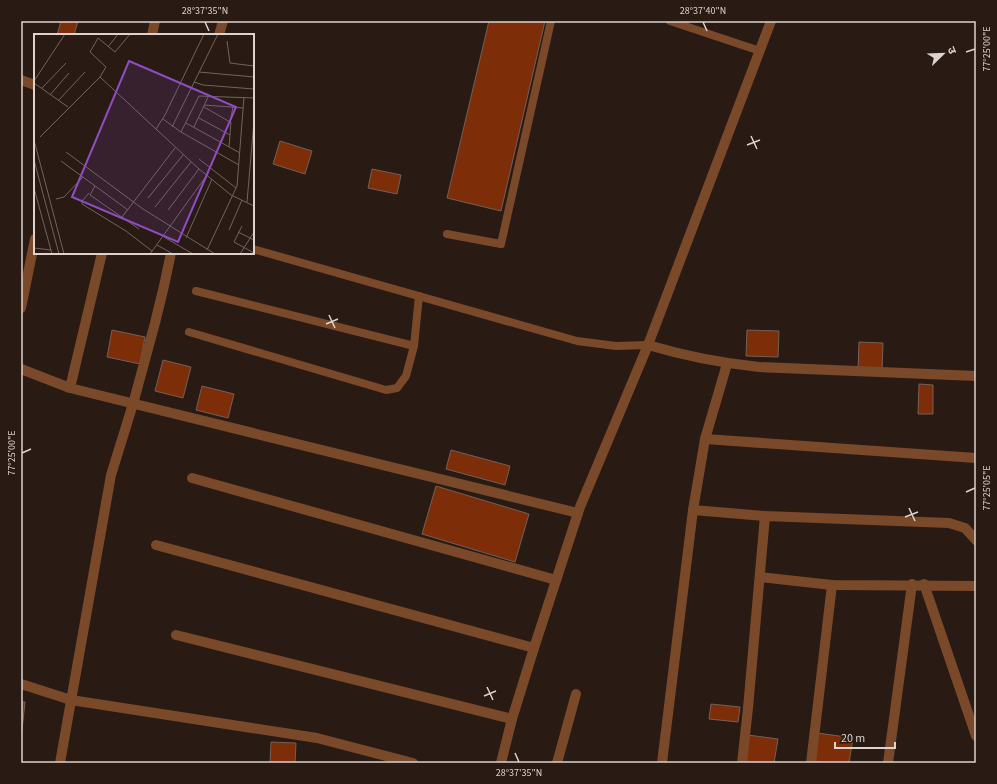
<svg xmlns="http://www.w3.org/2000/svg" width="997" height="784" font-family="'Source Sans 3','Noto Sans Devanagari',sans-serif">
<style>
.building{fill:#7d2e08;stroke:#736059}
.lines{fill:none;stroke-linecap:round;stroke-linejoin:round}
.service{stroke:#794929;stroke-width:8}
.minor{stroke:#794929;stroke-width:10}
.ticks{fill:none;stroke:#ddd2ce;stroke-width:1.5}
.inset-road{fill:none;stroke:#71645e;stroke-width:1}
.view{fill:#8f4dc2;fill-opacity:0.15;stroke:#8f4dc2;stroke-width:2}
.inset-edge{fill:none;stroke:#ddd2ce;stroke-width:2}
.neatline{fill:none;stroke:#ddd2ce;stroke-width:1.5}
.ticks-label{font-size:10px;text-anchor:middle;fill:#ddd2ce}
</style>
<rect width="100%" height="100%" fill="#291a14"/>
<g class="building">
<path d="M61,21H78L74,35H57Z"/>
<path d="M489,21H545L501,211L447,198Z"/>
<path d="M280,141L312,151L305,174L273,164Z"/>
<path d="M372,169L401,175L397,194L368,188Z"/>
<path d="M112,330L145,337L140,364L107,357Z"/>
<path d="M747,330L779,331L778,357L746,356Z"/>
<path d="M859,342L883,343L882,372L858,371Z"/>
<path d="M163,360L191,367L183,398L155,391Z"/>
<path d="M919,384L933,385V414H918Z"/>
<path d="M202,386L234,394L228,418L196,410Z"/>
<path d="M451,450L510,466L505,485L446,469Z"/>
<path d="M436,486L529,514L515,562L422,534Z"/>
<path d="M21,702H25L21,739Z"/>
<path d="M711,704L740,707L738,722L709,719Z"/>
<path d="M818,733L853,738L849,763H827L814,761Z"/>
<path d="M748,735L778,739L774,763L744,762Z"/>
<path d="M271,742L296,743L295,763H270Z"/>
</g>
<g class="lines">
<g class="service">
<path d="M670,21L760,51"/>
<path d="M447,234L501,244L551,21"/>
<path d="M253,249L577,341L616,346L648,345"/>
<path d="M196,291L414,346"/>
<path d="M189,332L386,390L397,388L406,376L414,346L419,296"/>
</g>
<g class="minor">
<path d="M152,35L155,21"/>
<path d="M219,35L223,21"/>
<path d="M21,80L35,85"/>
<path d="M21,308L35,239"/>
<path d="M648,345C685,356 721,363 759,367L976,376"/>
<path d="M21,369L70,388L578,513"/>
<path d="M70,388L102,253"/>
<path d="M705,439L976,458"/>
<path d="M192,478L556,580"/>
<path d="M693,510L765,516L949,523L965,528L976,540"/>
<path d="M156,545L534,648"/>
<path d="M760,577L832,585L976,586"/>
<path d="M924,584L976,736"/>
<path d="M176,635L512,719"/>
<path d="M21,684L71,700L317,738L413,763"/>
<path d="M60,763L111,475L133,404L155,323L164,286L171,253"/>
<path d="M501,763L512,719L534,648L580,507L648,345L771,21"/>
<path d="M557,763L576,694"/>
<path d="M662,763L693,510L705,439L727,364"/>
<path d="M742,763L748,708L765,516"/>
<path d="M811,763L832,585"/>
<path d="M888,763L912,584"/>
</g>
</g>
<path class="ticks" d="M205,22L209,31M703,22L707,31M966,52L975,49M751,136L757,149M747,145L760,140M329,315L335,328M326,324L338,319M22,453L31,449M966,492L975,488M909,508L915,521M905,517L918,512M487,687L493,700M484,696L496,691M515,753L519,762"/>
<g transform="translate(34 34)">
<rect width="220" height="220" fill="#291a14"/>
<path class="inset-road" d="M193,7L196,29L220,32M74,13L84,0M165,38L220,43M66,43L72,33L56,18L64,4L81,18L96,0M0,47L31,0M160,48L169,51L220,55M0,49L34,73M8,54L32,29M16,61L35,39M24,67L51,38M170,71L210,74M170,73L196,88L199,73M165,84L196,101M129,85L147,98L205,131M152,89L206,119M138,93L184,0M160,93L175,61M122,95L131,81L170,0M147,98L165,62L220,64M6,103L66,43L165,135L197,161L220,172M0,106L30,220M195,113L197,88M32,118L109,175L181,220M165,125L202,154M0,126L25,220M27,127L94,176M61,152L56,161L105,195M0,154L18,220M55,159L48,167V170L92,197L118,217M114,164L149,121M22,165L30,163L49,143M213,168L220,87M121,173L157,128M134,176L165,135M88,183L141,114M208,192L200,208L220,219M195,196L208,166M204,198L220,206M130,203L159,220M152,204L178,145M123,211L139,220M0,214L17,216M173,216L203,152L210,63M116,220L173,141M206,220L220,198"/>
<path class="view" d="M95,27L202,73L144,208L38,163Z"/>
<rect width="220" height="220" class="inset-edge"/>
</g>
<rect width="997" height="784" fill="none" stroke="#291a14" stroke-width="44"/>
<g transform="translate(943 54) rotate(67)" stroke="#291a14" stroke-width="3" paint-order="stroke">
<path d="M0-3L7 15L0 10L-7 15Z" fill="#ddd2ce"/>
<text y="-6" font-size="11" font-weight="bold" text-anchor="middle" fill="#ddd2ce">उ</text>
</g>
<path d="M835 742v6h60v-6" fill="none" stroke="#ddd2ce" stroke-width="2"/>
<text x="841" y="742" font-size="12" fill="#ddd2ce" stroke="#291a14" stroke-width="3" paint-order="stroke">20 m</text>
<rect x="22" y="22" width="953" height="740" class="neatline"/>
<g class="ticks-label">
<text x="205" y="14">28°37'35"N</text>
<text x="703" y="14">28°37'40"N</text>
<text transform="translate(986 49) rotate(-90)" y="4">77°25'00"E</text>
<text transform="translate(11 453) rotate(-90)" y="4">77°25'00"E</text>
<text transform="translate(986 488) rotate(-90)" y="4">77°25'05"E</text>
<text x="519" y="776">28°37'35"N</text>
</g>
</svg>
